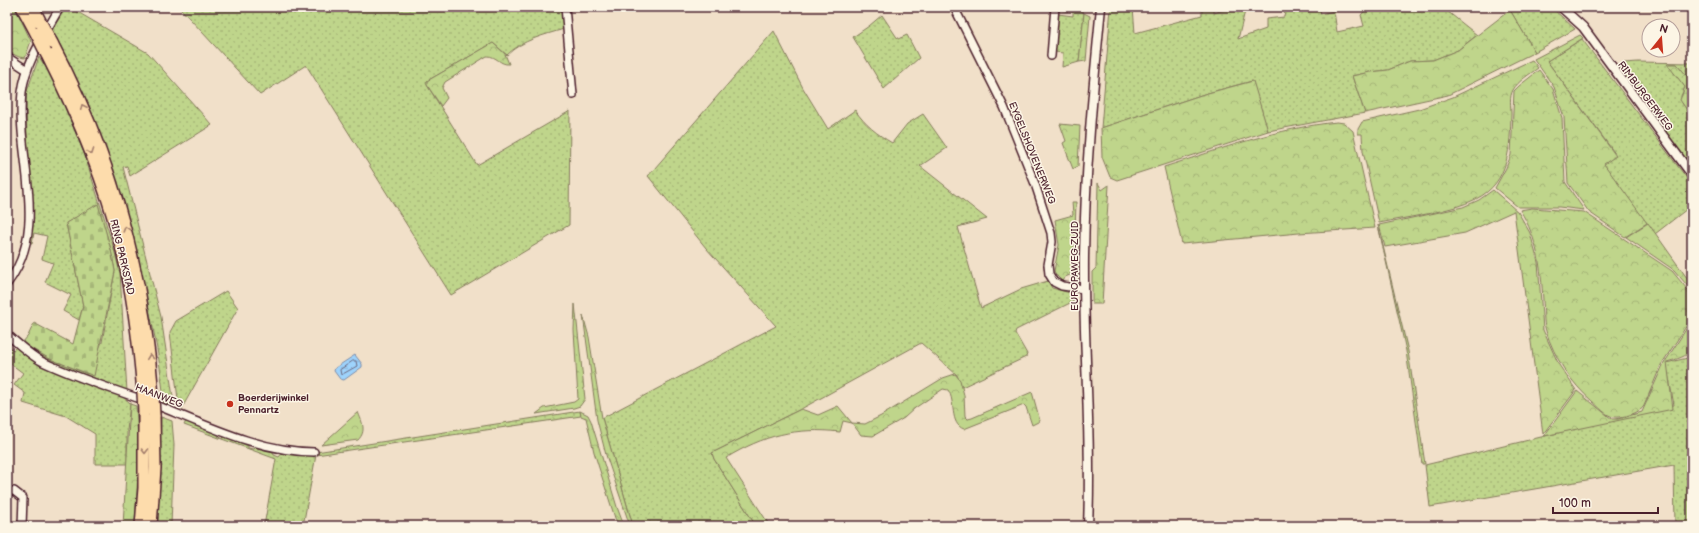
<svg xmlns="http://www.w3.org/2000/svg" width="1699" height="533" font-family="'Balsamiq Sans',sans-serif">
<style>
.grass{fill:url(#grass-dots);stroke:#847a5b}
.forest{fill:url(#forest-crowns);stroke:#847a5b}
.cemetery{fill:url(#cemetery-stones);stroke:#847a5b}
.water{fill:url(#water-ripples);stroke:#7c8ba8}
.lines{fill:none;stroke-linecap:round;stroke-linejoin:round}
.shore{stroke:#6c677f;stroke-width:1}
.minor-casing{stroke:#4a1f2b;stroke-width:10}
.tertiary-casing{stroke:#4a1f2b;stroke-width:11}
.trunk-casing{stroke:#4a1f2b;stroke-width:14}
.minor{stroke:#fcf5e5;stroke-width:7}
.tertiary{stroke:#fcf5e5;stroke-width:8}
.trunk{stroke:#fddcac;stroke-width:11}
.trunk-bridge-casing{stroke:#4a1f2b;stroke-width:14;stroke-linecap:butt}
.trunk-bridge{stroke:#fddcac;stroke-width:11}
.oneway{stroke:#a47e6c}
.poi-dot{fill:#c8321e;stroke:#fcf5e5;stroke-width:1.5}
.labels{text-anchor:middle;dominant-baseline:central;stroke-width:3;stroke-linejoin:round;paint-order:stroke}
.street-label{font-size:10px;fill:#4a1f2b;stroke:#fcf5e5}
.poi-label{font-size:10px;font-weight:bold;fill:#4a1f2b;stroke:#fcf5e5;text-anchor:start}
</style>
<defs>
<pattern id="grass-dots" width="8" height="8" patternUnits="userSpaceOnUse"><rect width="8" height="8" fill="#bfd58b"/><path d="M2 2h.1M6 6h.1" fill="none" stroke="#a6b678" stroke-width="1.8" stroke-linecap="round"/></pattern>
<pattern id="forest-crowns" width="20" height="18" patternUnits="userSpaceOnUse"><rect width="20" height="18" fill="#bfd58b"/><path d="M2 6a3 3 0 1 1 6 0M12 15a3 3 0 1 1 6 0" fill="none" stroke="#a6b678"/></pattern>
<pattern id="cemetery-stones" width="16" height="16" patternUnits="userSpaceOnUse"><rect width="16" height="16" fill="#bfd58b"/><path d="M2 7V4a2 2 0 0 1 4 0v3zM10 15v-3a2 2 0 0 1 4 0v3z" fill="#a6b678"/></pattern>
<pattern id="water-ripples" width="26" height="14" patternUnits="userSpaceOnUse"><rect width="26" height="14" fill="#9ed3fc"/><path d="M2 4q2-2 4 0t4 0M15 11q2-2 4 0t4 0" fill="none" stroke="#8ab5d8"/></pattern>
</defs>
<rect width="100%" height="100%" fill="#f1e0c9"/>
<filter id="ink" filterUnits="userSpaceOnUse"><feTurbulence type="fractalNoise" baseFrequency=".025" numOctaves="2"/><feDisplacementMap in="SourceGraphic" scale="8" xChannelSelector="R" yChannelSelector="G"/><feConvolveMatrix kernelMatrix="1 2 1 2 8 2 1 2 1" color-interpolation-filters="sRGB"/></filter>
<g filter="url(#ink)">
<g class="grass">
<path d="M66,7H69L148,53L212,125L130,176L127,166L123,167L161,317L174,404L171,407L164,403C161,364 153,325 144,287C124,197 95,111 52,30Z"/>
<path d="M179,7H561L564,29C544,35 522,40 507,55L493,43L427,81V85L477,165L570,111L569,225L451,295L306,65L260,95Z"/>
<path d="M1059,7H1076L1084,13L1079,62L1062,67L1063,53L1055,52L1058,14L1073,16V12L1058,10Z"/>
<path d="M1111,7H1133L1135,33L1202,15V7H1214V13L1233,7H1246L1238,39L1266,29V19L1284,17L1286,7H1321L1320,14L1334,11L1337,32L1364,26L1361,15L1368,7H1442L1477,35L1458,50L1433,60L1410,61L1388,70L1370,72L1352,76L1365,113L1268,131L1252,81L1204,94L1101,128Z"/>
<path d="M1513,7H1551L1575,29L1535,52L1510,10Z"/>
<path d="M882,15L898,39L907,35L919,58L884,89L853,37L869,26Z"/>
<path d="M774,31L803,88L828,129L855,110C865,125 877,134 892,143L907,124L923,114L947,148L920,166L987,219L958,227L981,308L1021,289L1048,281L1052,288L1074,294V301L1016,330L1015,333L1027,354L1026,357L962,387L957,375L921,343L801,409L712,453L714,459L756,526H633L602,418L776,326L706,248L648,176Z"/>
<path d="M1582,39L1692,185V205L1655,234L1601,166L1616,155L1547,61Z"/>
<path d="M39,57L53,78L84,153L114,249L120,273L127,392L48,361L22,344L50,359L88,374L102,342L115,271L111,250L98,205L66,223L83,306L79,320L63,311L71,295L45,282L53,263L42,259L47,236L34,233L32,243H30L33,211L27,140L26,94Z"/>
<path d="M1638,62L1692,63V82L1677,64H1668L1685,87L1681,96L1682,103L1692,117V169L1618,66L1624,63Z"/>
<path d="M1378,225L1408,351L1425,464H1422L1406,351Z"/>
<path d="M226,291L238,308L182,408H179L170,332L176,321Z"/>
<path d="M9,346L13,350L17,346L121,395L130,403L127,431V464H95V434L66,416L23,403L25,393L14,385L23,373L7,361V348Z"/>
<path d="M1692,357V526H1675L1674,465L1430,507L1425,465L1674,405L1666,363Z"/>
<path d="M580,411L581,416L316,455L303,526H264L276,459L184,425L186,421L219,434L218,436L223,439L224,436L248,442V448L253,449L257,445L272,449L274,455L279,457L283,452H316Z"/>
<path d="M161,417L172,421L174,445L171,526H155L159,498Z"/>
</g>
<g class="forest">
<path d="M7,7H15L31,41L25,58L19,57L7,51Z"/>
<path d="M1510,10L1535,52L1448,95L1365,113L1352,76L1370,72L1388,70L1410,61L1433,60L1458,50Z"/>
<path d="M1084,13L1090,16L1086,61L1079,62Z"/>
<path d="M1580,35L1583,38L1547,61L1616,156L1604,164L1647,223L1625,237L1589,212L1568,183L1564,117L1554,87L1534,59Z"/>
<path d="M493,43L505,54L509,64C500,65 497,56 487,56L445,82L442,88L447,98L441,106L427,85V81Z"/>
<path d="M1532,60L1538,68C1530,74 1518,81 1513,90C1509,97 1511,106 1511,114C1510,146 1510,182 1476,199C1450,212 1408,217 1379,223L1363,151L1362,134H1358V129L1362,122L1419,109L1453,97Z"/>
<path d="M1667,64H1677L1692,82V117L1680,100L1685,87Z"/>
<path d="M1539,70L1553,89L1562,118L1565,182L1584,210L1559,207H1518L1495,188L1506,168L1511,155L1514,91L1519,86Z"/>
<path d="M1253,81L1268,131L1117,180L1110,177L1102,157L1101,128L1204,94Z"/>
<path d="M1337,122L1344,123L1353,131L1375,228L1299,233L1182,244L1164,167C1221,149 1278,128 1337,122Z"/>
<path d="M1060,124L1080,126L1078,166L1073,169L1063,143L1066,141Z"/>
<path d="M1098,183L1102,190L1109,185L1102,304H1092V272L1096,268Z"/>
<path d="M1493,190L1518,212L1530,233L1538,262L1543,330L1559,365L1576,390L1543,434L1514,211L1465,233L1385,247L1379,225L1463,207L1479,200Z"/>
<path d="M1072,202H1076L1074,264L1070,275L1065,277L1062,281L1057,276L1054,271L1059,245L1055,220L1073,215Z"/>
<path d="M1532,208L1584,212L1672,271L1692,295V314L1689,322L1661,365L1644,406C1640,413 1623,418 1614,417C1606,416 1598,406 1592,401C1571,383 1554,357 1546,331C1543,322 1544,310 1543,300C1541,268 1538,239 1520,210Z"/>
<path d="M1648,223L1692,285V291L1674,270L1626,237Z"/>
<path d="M575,304L585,399L580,406L574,408L536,414L544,408L574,402L578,399L574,330Z"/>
<path d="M583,315L589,337L602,418L633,526H630L606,455L597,420Z"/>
<path d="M1692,320C1692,350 1699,353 1667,362L1673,409L1544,436L1577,391L1612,419H1618L1642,412L1663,365Z"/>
<path d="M955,374L960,380L964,395L965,416L968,419L972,418L1032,392L1040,421L1032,425L1026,407L1024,405L964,429C949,424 956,401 948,390L943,389L915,408L904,418L873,436L861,435L852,423L843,421L840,432C796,427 764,435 726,458L770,526H756L714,459L712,453L801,409L818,415L838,406L852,423L865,424L881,416L943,378Z"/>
<path d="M130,404L136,406L139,455L135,526H123Z"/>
<path d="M580,411L588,415L591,421L617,507L624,526H619L615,518L594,452L586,418L581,416Z"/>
<path d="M358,412C362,422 367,431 358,440L321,445Z"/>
</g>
<path class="cemetery" d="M98,204L111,250L115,271L94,376L50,359L22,343L28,336L34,323L73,344L83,306L66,223Z"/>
<path class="water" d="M355,355L362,364V367L344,380L340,379L334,371L335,368Z"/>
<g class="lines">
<path class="shore" d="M353,361H356L357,366L341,375L340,370Z"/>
<defs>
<g id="minor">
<path d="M565,7L573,95"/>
<path d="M954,7L1004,107L1035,184L1051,233L1052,242L1048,265L1049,274L1054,282L1062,286L1084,289"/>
<path d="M1051,56L1055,7"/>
<path d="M7,57L27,70"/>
<path d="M7,284C51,227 15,156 22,92C26,61 45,34 60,7"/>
<path d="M7,334C18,344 30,355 43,362C77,378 116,390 151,403C202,423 259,452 314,452"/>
<path d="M7,491H14L23,498L22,526"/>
</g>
<g id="tertiary">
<path d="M1561,7L1583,27L1692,175"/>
<path d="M1088,526C1092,436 1083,347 1084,257C1085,173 1093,90 1101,7"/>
</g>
<g id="trunk">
<path d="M22,7L36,33"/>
<path d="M33,7L41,23"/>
<path d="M52,43C110,153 144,271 153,396"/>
<path d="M46,53C77,114 104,178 121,246C133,294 139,343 143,393"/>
<path d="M141,526L144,488V412"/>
<path d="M151,526L155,468L154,415"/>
</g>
</defs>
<use href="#minor" class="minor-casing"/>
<use href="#tertiary" class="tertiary-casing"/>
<use href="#trunk" class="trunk-casing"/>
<use href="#minor" class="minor"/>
<use href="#tertiary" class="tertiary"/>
<use href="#trunk" class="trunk"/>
<defs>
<g id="trunk-bridge">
<path d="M41,23L52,43"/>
<path d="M36,33L46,53"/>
<path d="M143,393L144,412"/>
<path d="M153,396L154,415"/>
</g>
</defs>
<use href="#trunk-bridge" class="trunk-bridge-casing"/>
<use href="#trunk-bridge" class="trunk-bridge"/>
</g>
<defs><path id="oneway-chevron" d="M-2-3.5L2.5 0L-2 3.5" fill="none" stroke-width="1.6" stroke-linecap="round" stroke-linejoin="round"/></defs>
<g class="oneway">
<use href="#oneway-chevron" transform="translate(83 107) rotate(-115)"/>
<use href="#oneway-chevron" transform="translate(91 152) rotate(70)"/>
<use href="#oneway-chevron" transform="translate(126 229) rotate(-106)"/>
<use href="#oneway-chevron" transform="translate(150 357) rotate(-96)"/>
<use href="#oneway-chevron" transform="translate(145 451) rotate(90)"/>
</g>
</g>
<circle class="poi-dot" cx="230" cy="404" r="4"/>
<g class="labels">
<g class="street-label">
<text transform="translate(1645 96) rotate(53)">RIMBURGERWEG</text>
<text transform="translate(1032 153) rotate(68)">EYGELSHOVENERWEG</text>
<text transform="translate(122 257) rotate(77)">RING PARKSTAD</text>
<text transform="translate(1075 266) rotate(-90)">EUROPAWEG-ZUID</text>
<text transform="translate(159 396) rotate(21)">HAANWEG</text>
</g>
<g class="poi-label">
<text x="238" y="398">Boerderijwinkel<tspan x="238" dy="12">Pennartz</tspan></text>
</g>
</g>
<rect width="1699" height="533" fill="none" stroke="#fcf5e5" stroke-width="24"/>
<rect x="12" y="12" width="1675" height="509" fill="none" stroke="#4a1f2b" stroke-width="1.5" filter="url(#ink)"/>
<g transform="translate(1661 38) rotate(17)"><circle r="19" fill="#fcf5e5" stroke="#b59f9b"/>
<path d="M0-3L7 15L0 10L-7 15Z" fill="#c8321e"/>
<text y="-6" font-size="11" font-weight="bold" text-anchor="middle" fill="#4a1f2b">N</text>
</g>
<path d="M1553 507v6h105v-6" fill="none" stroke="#4a1f2b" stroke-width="2"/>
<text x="1559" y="507" font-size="12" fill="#4a1f2b" stroke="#fcf5e5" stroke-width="3" paint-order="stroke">100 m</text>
</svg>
